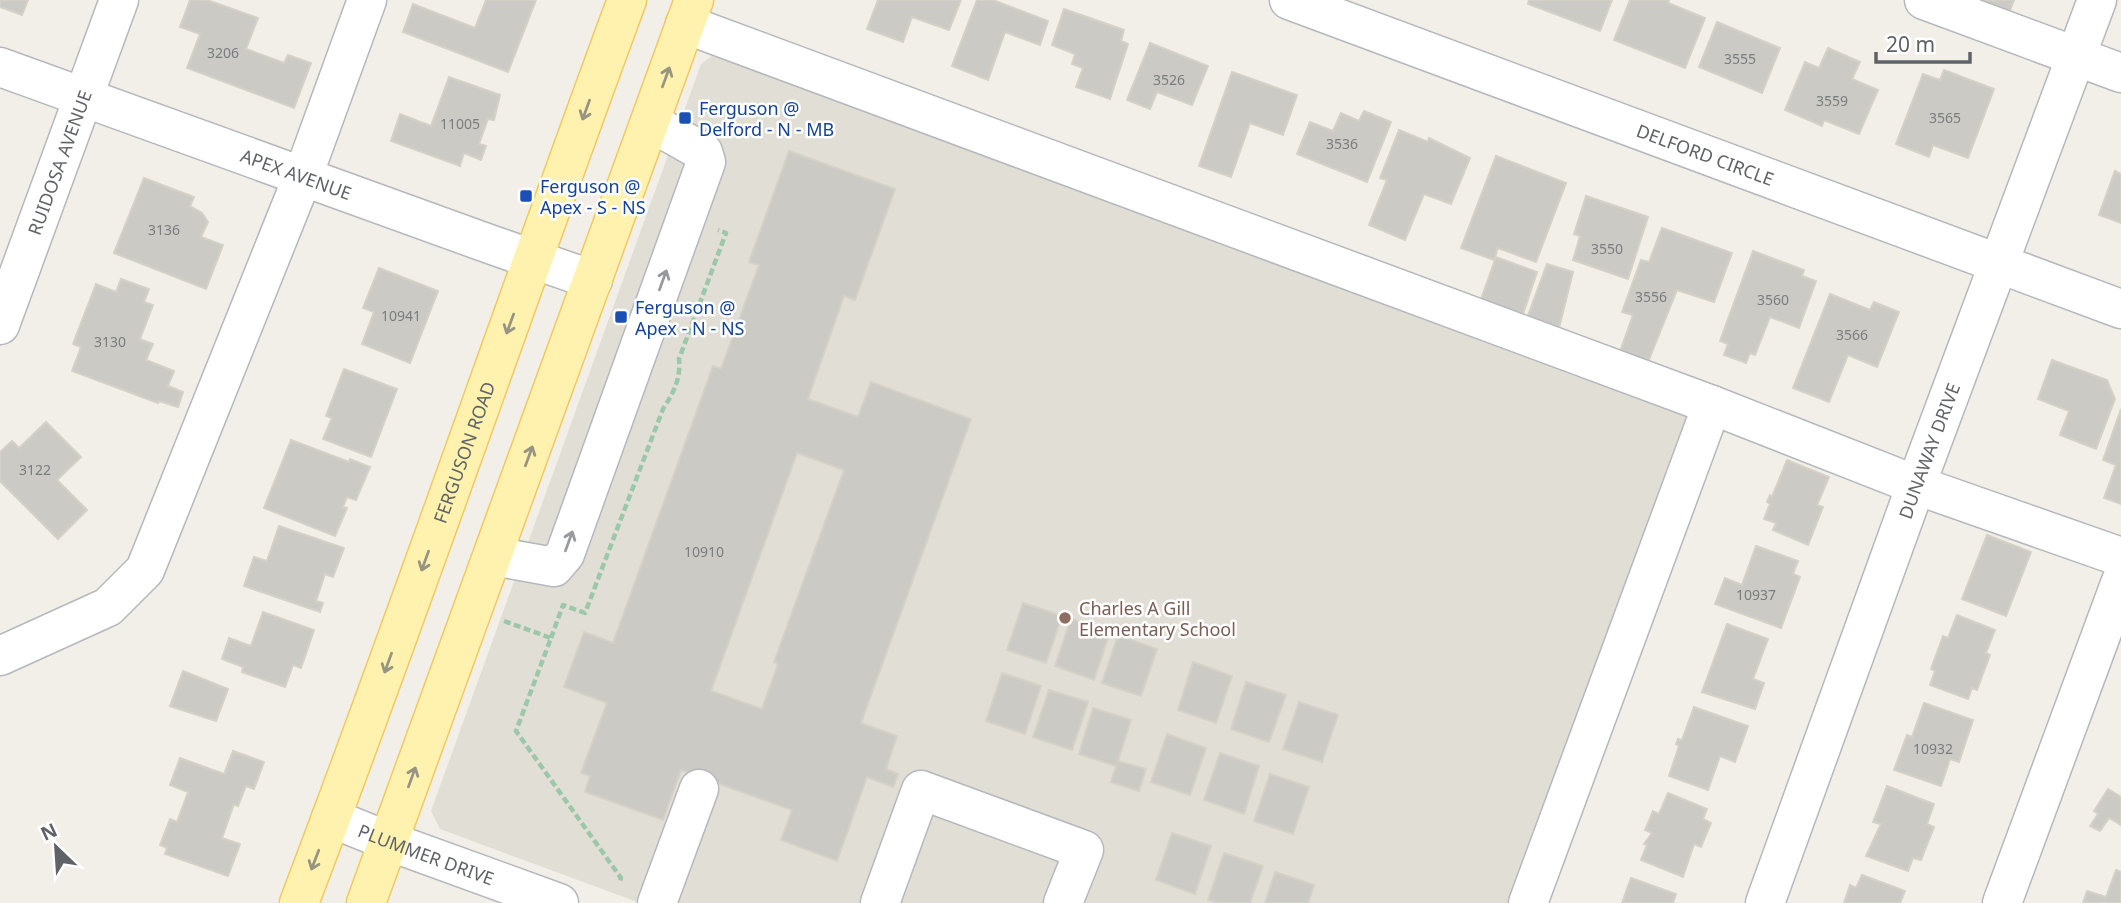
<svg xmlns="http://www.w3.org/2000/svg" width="2121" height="903" font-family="'Noto Sans',sans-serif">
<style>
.education{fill:#e1ded6}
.building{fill:#cccac5;stroke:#d6d1c6;stroke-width:2;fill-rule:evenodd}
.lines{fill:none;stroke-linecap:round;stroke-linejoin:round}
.minor-casing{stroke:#b5b8bc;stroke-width:41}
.major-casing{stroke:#f2c960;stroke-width:41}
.path{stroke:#9cc7a9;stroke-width:4.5;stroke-dasharray:7 3.5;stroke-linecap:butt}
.minor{stroke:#fff;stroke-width:38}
.major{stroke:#fff2af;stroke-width:38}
.oneway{stroke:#979581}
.oneway2{stroke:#979a9d}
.transit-dot{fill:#1a4fb4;stroke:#fff;stroke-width:2.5}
.education-dot{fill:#8d6e63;stroke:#fff;stroke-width:2.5}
.labels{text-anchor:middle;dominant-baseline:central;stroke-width:5;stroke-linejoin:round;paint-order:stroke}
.number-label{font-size:14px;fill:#7a7d7f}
.transit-label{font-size:18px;fill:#164399;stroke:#fff;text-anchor:start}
.street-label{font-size:18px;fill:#5f6368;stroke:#fff}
.education-label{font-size:18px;fill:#785e54;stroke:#fff;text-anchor:start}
</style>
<rect width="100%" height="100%" fill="#f1efe8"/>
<path class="education" d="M717,52L1683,406L1701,425L1523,903H640L440,829L431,811L701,64Z"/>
<g class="building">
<path d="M0,0H28L22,15L0,7Z"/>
<path d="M190,0H207L258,18L246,49L284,63L288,55L311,63L294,108L187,68L200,34L180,27Z"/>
<path d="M486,0H536L508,72L403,32L413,4L475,28Z"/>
<path d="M878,0H961L949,30L912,17L903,42L867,29Z"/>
<path d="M977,0H993L1048,21L1040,45L1005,32L988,80L952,66Z"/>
<path d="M1529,0H1612L1600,31L1528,4Z"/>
<path d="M1630,0H1669L1668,3L1705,18L1685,68L1614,40Z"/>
<path d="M1976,0H2014L2009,13Z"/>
<path d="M1064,9L1124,30L1121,41L1128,44L1110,99L1076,87L1083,68L1072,64L1075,54L1052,45Z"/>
<path d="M1717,22L1780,48L1762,93L1699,67Z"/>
<path d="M1150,43L1208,66L1192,105L1157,92L1150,109L1127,100Z"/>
<path d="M1828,48L1860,62L1852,79L1878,90L1859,134L1824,120L1822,126L1785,110L1805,62L1819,68Z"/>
<path d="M1944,70L1994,89L1968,158L1933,145L1929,157L1896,144L1923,74L1940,80Z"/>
<path d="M1232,72L1297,95L1283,135L1250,123L1231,177L1199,166Z"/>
<path d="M449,77L500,95L494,120L488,119L479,144L486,146L481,160L464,153L460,166L391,141L400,114L431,126Z"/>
<path d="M1364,111L1391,122L1367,182L1297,154L1310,122L1333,131L1341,113L1359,121Z"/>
<path d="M1399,130L1428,142L1429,138L1470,158L1451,204L1424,194L1405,240L1369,225L1387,180L1380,178Z"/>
<path d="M789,151L895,189L855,300L844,296L808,399L858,417L871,382L971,419L861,723L897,736L886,769L898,774L893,787L867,777L837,861L781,840L792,810L681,770L663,820L585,792L590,776L581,773L607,703L564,687L584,632L613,643L713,366L721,369L759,265L749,262ZM797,453L844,470L774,662L778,664L762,709L711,691Z"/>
<path d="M1496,156L1566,183L1536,262L1498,248L1494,260L1461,248Z"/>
<path d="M2115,171L2121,174V223L2099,215Z"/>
<path d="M144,178L194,197L190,206L202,213L208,222L201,237L223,245L206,289L114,253Z"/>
<path d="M1586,196L1648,217L1628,279L1573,260L1580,236L1574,234Z"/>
<path d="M1662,228L1732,253L1714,302L1677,290L1648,362L1620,352L1633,315L1622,312L1641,260L1649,262Z"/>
<path d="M1753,251L1804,270L1802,276L1816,281L1799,328L1770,317L1755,355L1750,353L1746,363L1724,355L1728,344L1720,341Z"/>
<path d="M1496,257L1537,272L1522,317L1480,302Z"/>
<path d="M1547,264L1573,272L1558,332L1526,321Z"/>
<path d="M379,268L438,291L410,363L362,344L374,312L363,308Z"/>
<path d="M121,279L149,289L144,302L153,305L140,339L153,344L146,360L174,371L168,386L183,392L178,407L159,401L158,403L72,371L81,347L73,344L96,284L116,292Z"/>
<path d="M1830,294L1870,310L1874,302L1899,312L1877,367L1848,355L1829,402L1793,388Z"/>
<path d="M2052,360L2107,380L2115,399L2096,449L2060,435L2069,411L2038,399Z"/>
<path d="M344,369L397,389L371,457L323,439L332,418L326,416Z"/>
<path d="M2121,409V504L2104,498L2116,465L2103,460Z"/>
<path d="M46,422L81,457L57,480L87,510L58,539L0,481V452L12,441L19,448Z"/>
<path d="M291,440L349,462L350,459L370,467L356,500L347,497L343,507L347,508L335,536L264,508Z"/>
<path d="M1787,460L1829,477L1817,505L1823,507L1808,545L1773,530L1776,523L1764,519L1770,504L1767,502L1770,495L1772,497Z"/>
<path d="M279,526L344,548L333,577L325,574L316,601L323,603L320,612L244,586L254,557L267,561Z"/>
<path d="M1987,535L2031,552L2006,616L1962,599Z"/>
<path d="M1756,546L1798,561L1793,574L1800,577L1781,628L1715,604L1725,578L1742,585Z"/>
<path d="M1023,603L1062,616L1046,663L1007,650Z"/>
<path d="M263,612L314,630L301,668L293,665L285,687L242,672L243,667L222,659L229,638L251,646Z"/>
<path d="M1957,615L1995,630L1986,653L1990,655L1977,690L1972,688L1968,699L1930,685L1935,671L1931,669L1943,636L1948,638Z"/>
<path d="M1071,619L1110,632L1094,680L1055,666Z"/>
<path d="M1727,624L1768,639L1753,679L1764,683L1755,709L1702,692Z"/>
<path d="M1118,635L1157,649L1141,696L1102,683Z"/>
<path d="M1193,662L1232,676L1216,723L1178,710Z"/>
<path d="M183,671L228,689L216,721L170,706Z"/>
<path d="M1002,673L1041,686L1025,734L986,721Z"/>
<path d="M1246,682L1286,695L1269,742L1231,729Z"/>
<path d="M1049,690L1088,702L1072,750L1033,737Z"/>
<path d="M1299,702L1338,715L1322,762L1283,749Z"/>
<path d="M1924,703L1973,720L1959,762L1950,759L1941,786L1894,770L1907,735L1912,737Z"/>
<path d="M1694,707L1748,726L1735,762L1720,756L1708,790L1669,776L1679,746L1676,744L1678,739L1682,740Z"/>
<path d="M1093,708L1131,720L1118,761L1146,769L1139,791L1111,782L1116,766L1079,754Z"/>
<path d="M1167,734L1206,748L1190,795L1151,782Z"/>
<path d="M233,751L264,762L254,789L246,786L238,806L234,804L222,838L240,844L228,876L165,854L167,848L160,845L170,819L177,822L188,792L170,785L180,758L224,774Z"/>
<path d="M1220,753L1259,766L1244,814L1204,800Z"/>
<path d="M1270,774L1309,787L1293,834L1254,821Z"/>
<path d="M1887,786L1934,804L1927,824L1934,827L1921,860L1913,858L1908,871L1866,856L1881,824L1873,822Z"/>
<path d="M2108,789L2121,797V825L2109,818L2100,831L2090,826L2098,814L2094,811Z"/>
<path d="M1668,793L1707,809L1703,819L1711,823L1701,847L1694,844L1683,877L1641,860L1647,845L1644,844L1652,833L1645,830L1653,811L1659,814Z"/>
<path d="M1172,833L1211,846L1195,894L1156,880Z"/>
<path d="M1224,853L1263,866L1250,903H1218L1208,900Z"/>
<path d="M2116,870L2121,872V903H2083L2087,891L2106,897Z"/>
<path d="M1275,872L1314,885L1308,903H1265Z"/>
<path d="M1862,875L1905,891L1900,903H1844L1850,885L1856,888Z"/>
<path d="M1631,878L1676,894L1673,903H1622Z"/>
</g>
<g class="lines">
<defs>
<g id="minor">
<path id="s1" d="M1289,0L2121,309"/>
<path d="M1924,0L2121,73"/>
<path d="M685,24L1712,405L1916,485L2121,557"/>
<path id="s2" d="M0,67L495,246L593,280"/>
<path id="s3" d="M0,325L119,0"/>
<path d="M493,556L554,567L565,554L706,162L703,152L650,122"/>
<path d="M0,656L108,607L145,570L303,176L367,0"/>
<path id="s4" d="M331,818L388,841L559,903"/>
<path d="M657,903L699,789"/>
<path d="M880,903L921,790L1084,850L1063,903"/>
<path d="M1528,903L1712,405"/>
<path id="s5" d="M1765,903L1916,485L2097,0"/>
<path d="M2002,903L2121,581"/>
</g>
<g id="major">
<path id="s6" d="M299,903C413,604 516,300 627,0"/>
<path d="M366,903L694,0"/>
</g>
</defs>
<use href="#minor" class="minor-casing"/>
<use href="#major" class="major-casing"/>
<g class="path">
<path d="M504,621L551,638L516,731L621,878L619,883"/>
<path d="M551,638L563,605L585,613L663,409C674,392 681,378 679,359L726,233L718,230"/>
</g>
<use href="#minor" class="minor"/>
<use href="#major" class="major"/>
</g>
<defs><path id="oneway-shaft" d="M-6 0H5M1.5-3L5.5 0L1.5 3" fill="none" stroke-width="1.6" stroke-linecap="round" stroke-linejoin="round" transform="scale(1.75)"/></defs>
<g class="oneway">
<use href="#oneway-shaft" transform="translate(666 77) rotate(-70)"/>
<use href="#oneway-shaft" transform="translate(586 110) rotate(110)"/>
<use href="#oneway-shaft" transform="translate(510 324) rotate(110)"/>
<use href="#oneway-shaft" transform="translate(529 456) rotate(-70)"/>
<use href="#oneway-shaft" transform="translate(425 561) rotate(110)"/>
<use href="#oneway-shaft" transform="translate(388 663) rotate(110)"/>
<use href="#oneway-shaft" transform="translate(412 777) rotate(-70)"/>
<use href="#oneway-shaft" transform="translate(315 860) rotate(111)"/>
</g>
<g class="oneway2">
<use href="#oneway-shaft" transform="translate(663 280) rotate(-70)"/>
<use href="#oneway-shaft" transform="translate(569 541) rotate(-70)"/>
</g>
<g class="transit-dot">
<rect x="678" y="111" width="14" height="14" rx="3.5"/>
<rect x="519" y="189" width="14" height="14" rx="3.5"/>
<rect x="614" y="310" width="14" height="14" rx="3.5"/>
</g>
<circle class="education-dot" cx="1065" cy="618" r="7"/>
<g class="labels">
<g class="number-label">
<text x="223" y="52">3206</text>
<text x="1740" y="58">3555</text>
<text x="1169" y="79">3526</text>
<text x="1832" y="100">3559</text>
<text x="1945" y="117">3565</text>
<text x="460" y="123">11005</text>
<text x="1342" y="143">3536</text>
<text x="164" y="229">3136</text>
<text x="1607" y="248">3550</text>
<text x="1651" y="296">3556</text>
<text x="1773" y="299">3560</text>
<text x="401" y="315">10941</text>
<text x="1852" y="334">3566</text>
<text x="110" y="341">3130</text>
<text x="35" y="469">3122</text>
<text x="704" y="551">10910</text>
<text x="1756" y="594">10937</text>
<text x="1933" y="748">10932</text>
</g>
<g class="transit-label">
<text x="699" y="108">Ferguson @<tspan x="699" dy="21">Delford - N - MB</tspan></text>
<text x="540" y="186">Ferguson @<tspan x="540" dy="21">Apex - S - NS</tspan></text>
<text x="635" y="307">Ferguson @<tspan x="635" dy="21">Apex - N - NS</tspan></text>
</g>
<g class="street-label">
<text stroke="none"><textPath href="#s1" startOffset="444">DELFORD CIRCLE</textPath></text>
<text stroke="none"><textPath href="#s3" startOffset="173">RUIDOSA AVENUE</textPath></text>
<text stroke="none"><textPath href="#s2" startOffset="315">APEX AVENUE</textPath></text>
<text stroke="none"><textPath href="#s5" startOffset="481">DUNAWAY DRIVE</textPath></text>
<text stroke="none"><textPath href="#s6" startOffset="480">FERGUSON ROAD</textPath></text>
<text stroke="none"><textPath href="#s4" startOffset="102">PLUMMER DRIVE</textPath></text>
</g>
<g class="education-label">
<text x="1079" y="608">Charles A Gill<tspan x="1079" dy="21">Elementary School</tspan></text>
</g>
</g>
<g transform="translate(56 847) rotate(335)" stroke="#ffffff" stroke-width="5" paint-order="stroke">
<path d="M0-5L12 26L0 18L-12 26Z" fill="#5f6368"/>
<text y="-10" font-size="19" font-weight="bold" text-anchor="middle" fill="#5f6368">N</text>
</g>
<path d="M1876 52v10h94v-10" fill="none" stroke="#5f6368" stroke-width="3.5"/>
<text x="1886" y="52" font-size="21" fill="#5f6368" stroke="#ffffff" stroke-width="5" paint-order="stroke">20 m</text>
</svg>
